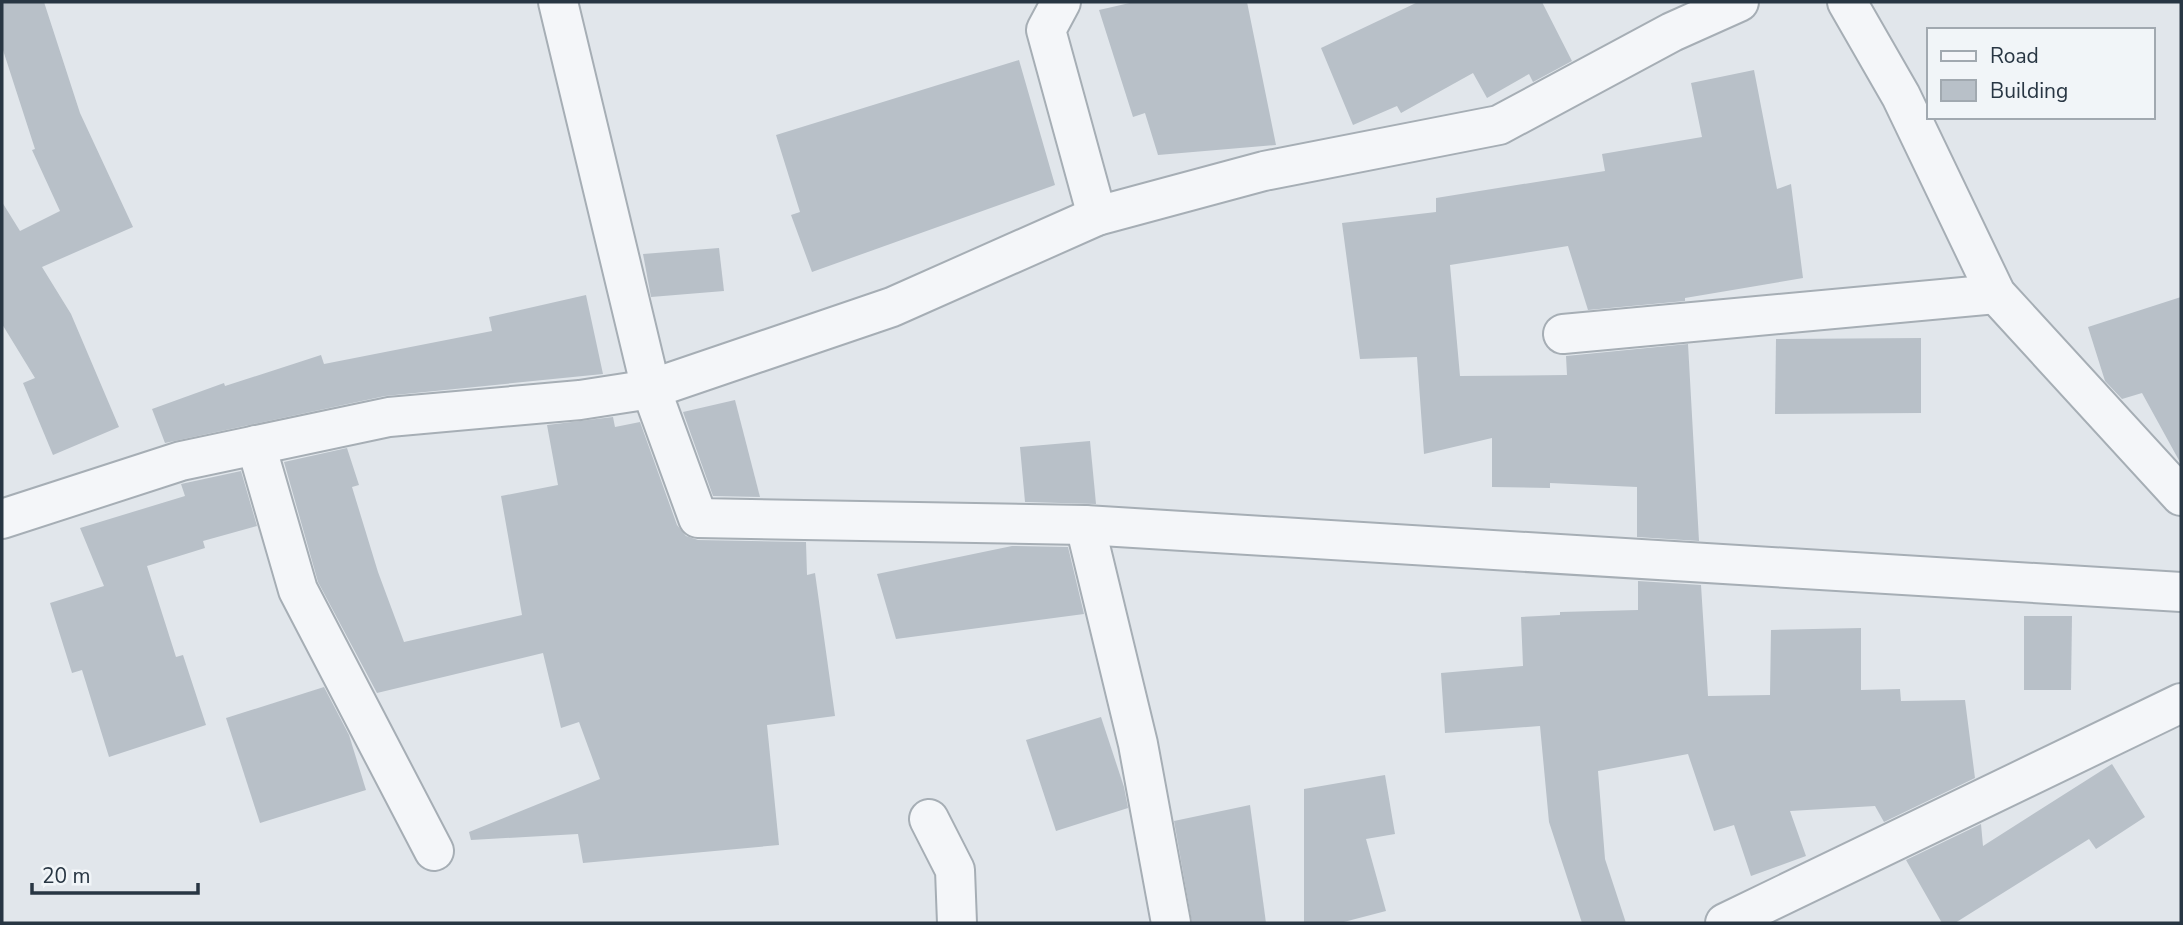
<svg xmlns="http://www.w3.org/2000/svg" width="2183" height="925" font-family="'Nunito Sans',sans-serif">
<style>
.building{fill:#b8c0c8}
.lines{fill:none;stroke-linecap:round;stroke-linejoin:round}
.minor-casing{stroke:#a6aeb5;stroke-width:42}
.tertiary-casing{stroke:#a6aeb5;stroke-width:42}
.minor{stroke:#f4f6f9;stroke-width:38}
.tertiary{stroke:#f4f6f9;stroke-width:38}
</style>
<rect width="100%" height="100%" fill="#e1e6eb"/>
<g class="building">
<path d="M2,2H44L80,113L133,227L42,267L71,314L119,427L53,455L23,383L35,378L2,324V202L20,231L60,211L32,150L35,149L2,47Z"/>
<path d="M1134,2H1247L1276,145L1158,155L1145,113L1133,117L1099,10Z"/>
<path d="M1418,2H1542L1572,61L1533,82L1529,74L1487,98L1473,73L1401,113L1397,106L1353,125L1321,48Z"/>
<path d="M1019,60L1055,185L812,272L791,215L800,212L776,135Z"/>
<path d="M1754,70L1777,189L1791,184L1803,278L1685,298V301L1588,310L1568,246L1450,265L1460,376L1567,375L1566,356L1688,344L1699,541L1637,537V487L1550,483V488L1492,487V438L1424,454L1417,357L1360,359L1342,223L1436,212V198L1605,171L1602,154L1702,137L1691,83Z"/>
<path d="M719,248L724,291L651,297L643,254Z"/>
<path d="M586,295L603,374L385,396L165,443L152,409L224,383L225,386L321,355L324,364L492,331L489,317Z"/>
<path d="M2181,297V464L2142,393L2122,399L2105,381L2088,327Z"/>
<path d="M1921,338V413L1775,414L1776,339Z"/>
<path d="M735,400L760,497L713,496L683,412Z"/>
<path d="M613,417L615,427L640,422L677,525L686,536L698,540L806,542L807,575L815,573L835,716L767,725L779,845L583,863L578,834L471,840L469,832L600,779L579,722L561,728L543,653L377,693L318,582L284,462L347,448L359,485L352,487L378,572L404,642L522,615L501,496L558,485L547,425Z"/>
<path d="M1090,441L1096,504L1025,502L1020,447Z"/>
<path d="M241,471L257,526L203,541L205,548L147,566L176,657L183,655L206,725L109,757L82,670L72,673L50,603L104,586L80,528L185,496L181,484Z"/>
<path d="M1012,546L1068,547L1084,614L896,639L877,574Z"/>
<path d="M1638,581L1701,585L1708,696L1770,695L1771,630L1861,628V690L1900,689L1901,701L1965,700L1975,778L1884,822L1875,806L1790,811L1806,856L1751,876L1734,825L1714,831L1688,754L1598,771L1605,859L1626,923H1582L1549,822L1540,726L1445,733L1441,673L1523,666L1521,617L1560,615V612L1638,610Z"/>
<path d="M2024,616H2072L2071,690H2024Z"/>
<path d="M324,687L349,735L366,790L260,823L226,718Z"/>
<path d="M1101,717L1124,787L1128,808L1056,831L1026,740Z"/>
<path d="M2112,764L2145,817L2096,849L2089,839L1955,923H1942L1906,860L1981,824L1983,846Z"/>
<path d="M1385,775L1395,834L1366,839L1386,911L1340,923H1304V789Z"/>
<path d="M1250,805L1266,923H1192L1174,821Z"/>
</g>
<g class="lines">
<defs>
<g id="minor">
<path d="M558,2L651,389L698,518L1085,525L2181,592"/>
<path d="M1061,2L1046,30L1097,216"/>
<path d="M1847,2L1901,96L1996,294L2181,496"/>
<path d="M1563,334L1996,294"/>
<path d="M256,445L298,590L434,851"/>
<path d="M1085,525L1138,744L1171,923"/>
<path d="M929,819L955,870L957,923"/>
<path d="M1725,923L2181,703"/>
</g>
<path id="tertiary" d="M2,519L181,461L389,417L580,400L651,389L892,307L1097,216L1264,171L1499,125L1672,32L1739,2"/>
</defs>
<use href="#minor" class="minor-casing"/>
<use href="#tertiary" class="tertiary-casing"/>
<use href="#minor" class="minor"/>
<use href="#tertiary" class="tertiary"/>
</g>
<rect width="2183" height="925" fill="none" stroke="#283643" stroke-width="7"/>
<rect x="1927" y="28" width="228" height="91" fill="#f1f5f8" stroke="#a1a9b0" stroke-width="2"/>
<rect x="1941" y="51" width="35" height="10" fill="#f4f6f9" stroke="#a1a9b0" stroke-width="2"/>
<text x="1990" y="63" font-size="21" fill="#283643">Road</text>
<rect x="1941" y="80" width="35" height="21" fill="#b8c0c8" stroke="#a1a9b0" stroke-width="2"/>
<text x="1990" y="98" font-size="21" fill="#283643">Building</text>
<path d="M32 883v10h166v-10" fill="none" stroke="#283643" stroke-width="3.5"/>
<text x="42" y="883" font-size="21" fill="#283643" stroke="#f1f5f8" stroke-width="5" paint-order="stroke">20 m</text>
</svg>
